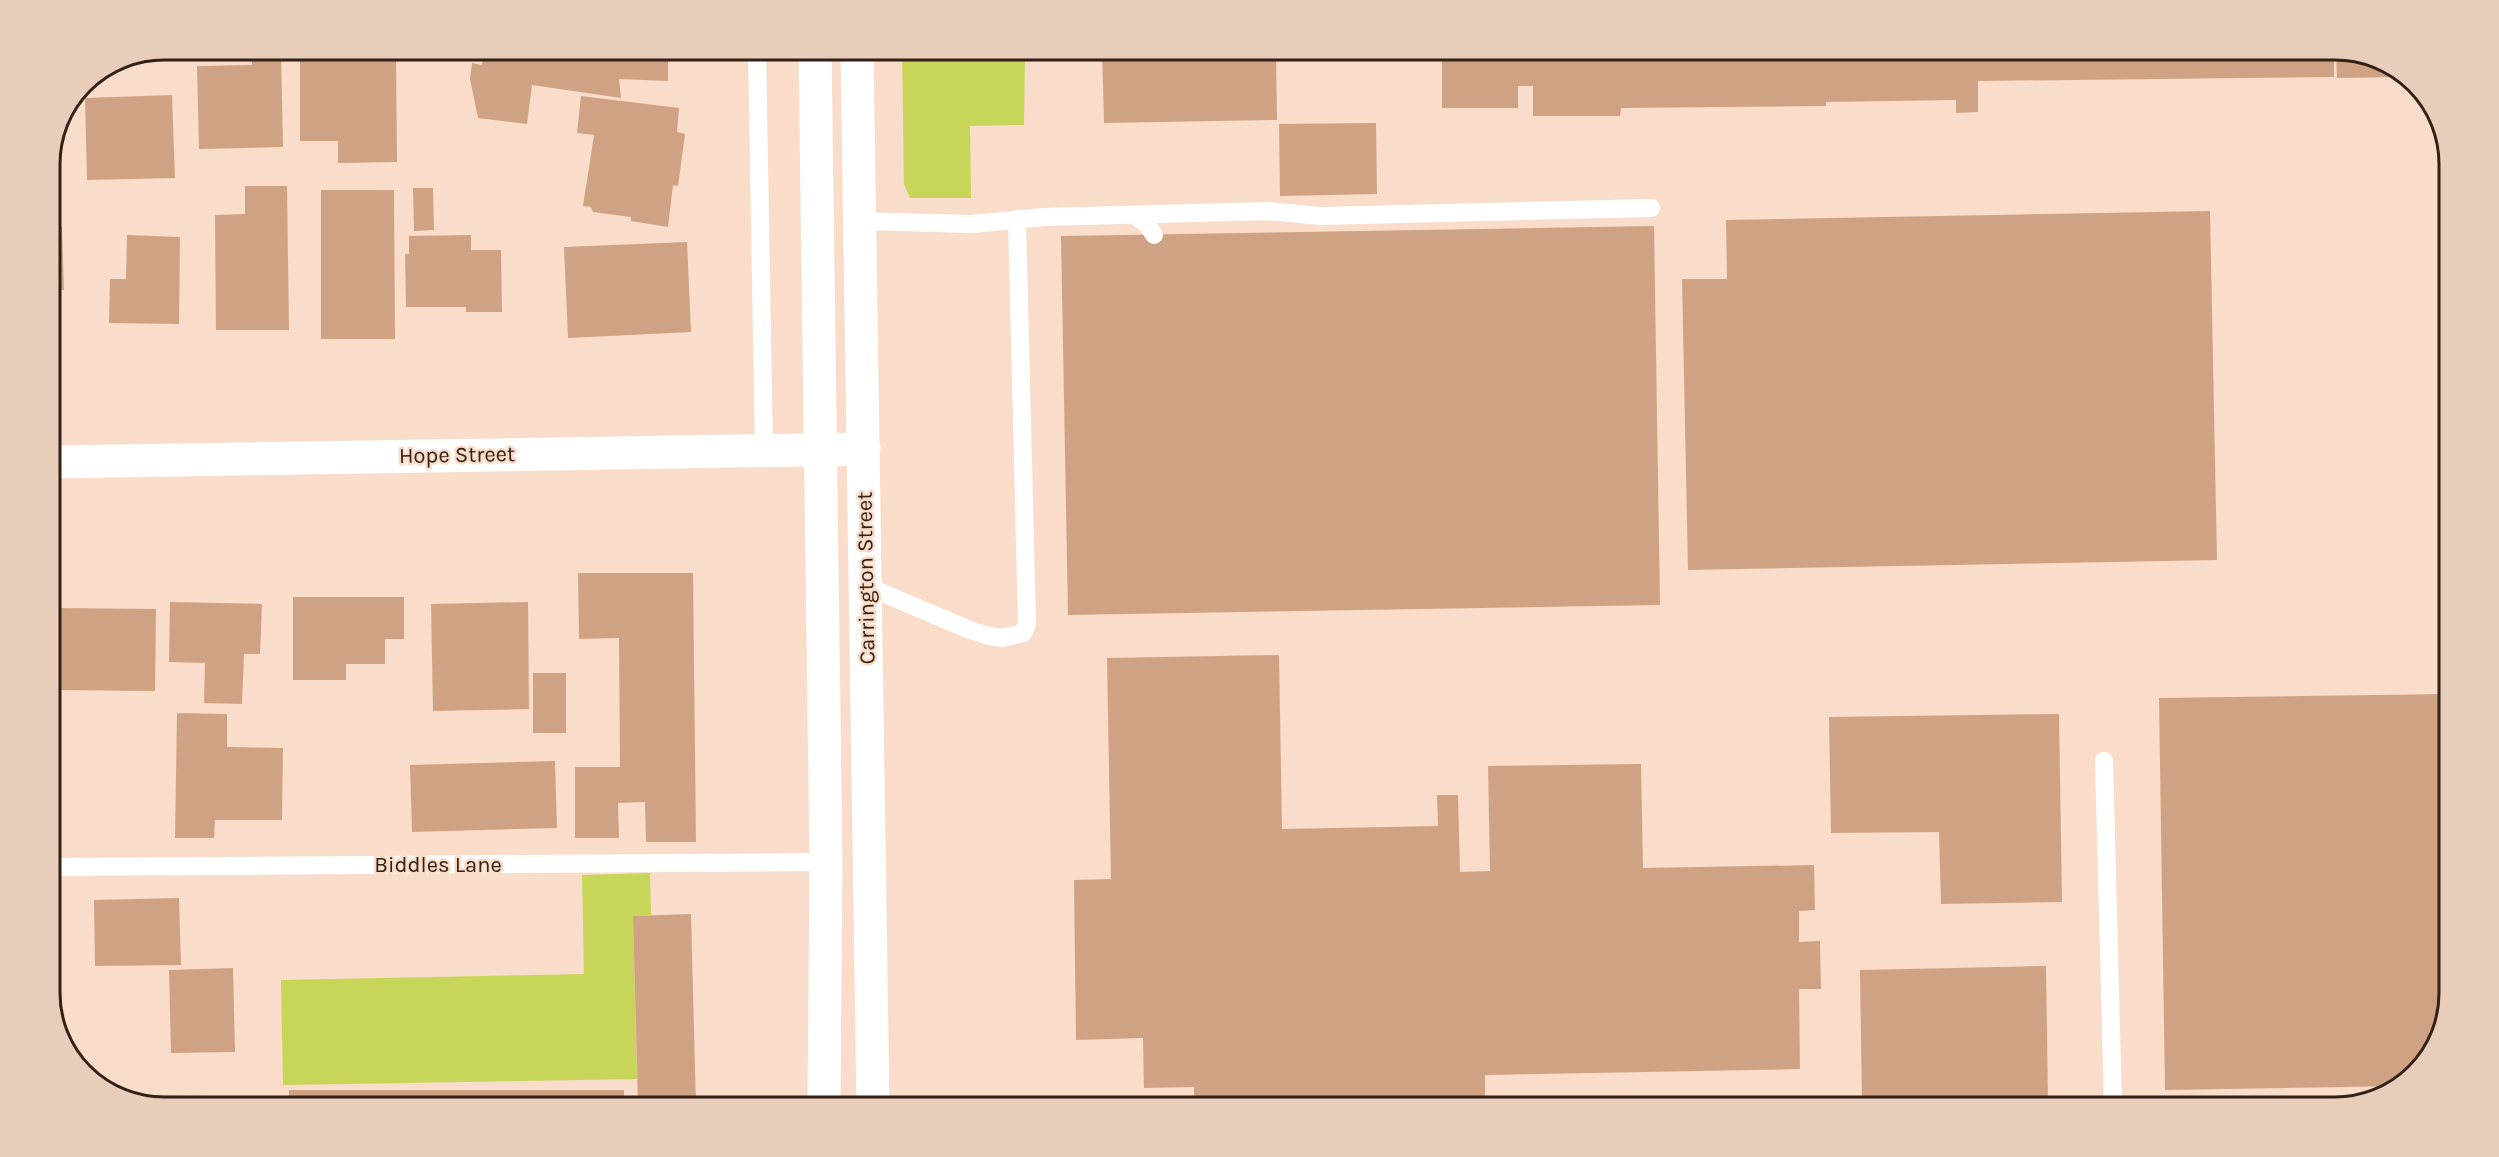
<svg xmlns="http://www.w3.org/2000/svg" width="2499" height="1157" font-family="Karla,sans-serif">
<style>
.green{fill:#c7d658}
.building{fill:#d0a284}
.lines{fill:none;stroke-linecap:round;stroke-linejoin:round}
.lane{stroke:#fff;stroke-width:18}
.street{stroke:#fff;stroke-width:33}
.secondary{stroke:#fff;stroke-width:33}
.labels{text-anchor:middle;dominant-baseline:central;stroke-width:5;stroke-linejoin:round;paint-order:stroke}
.street-label{font-size:22px;fill:#322114;stroke:#f9dcc9}
.rim{fill:none;stroke:#322114;stroke-width:3}
</style>
<rect width="100%" height="100%" fill="#f9dcc9"/>
<g class="green">
<path d="M902,50H1025L1024,125L970,126L971,198H910L904,184Z"/>
<path d="M650,873L651,915L633,916L637,1079L283,1085L281,980L584,974L582,875Z"/>
</g>
<g class="building">
<path d="M252,50H281L283,147L199,149L197,66L252,65Z"/>
<path d="M464,50H668V81L619,79L621,98L532,85L527,124L478,118L470,79L472,63L482,65L483,55Z"/>
<path d="M1102,50H1276L1277,120L1104,123Z"/>
<path d="M1442,50H2334V77L1978,81V112L1956,113V100L1826,102V106L1621,108L1620,116H1533V86H1518V108H1442Z"/>
<path d="M2336,50L2379,58L2402,77L2337,78Z"/>
<path d="M396,53L397,162L338,163V141H300V54Z"/>
<path d="M172,95L175,178L87,180L85,98Z"/>
<path d="M581,96L679,108L677,132L685,134L678,186L673,185L668,227L631,221V217L593,212L591,207L583,206L594,135L577,133Z"/>
<path d="M1376,123L1377,194L1280,196L1279,124Z"/>
<path d="M245,186H287L289,330H216L215,215L245,214Z"/>
<path d="M413,188H433L434,230L414,231Z"/>
<path d="M321,190H394L395,339H321Z"/>
<path d="M2210,211L2217,560L1688,570L1682,279H1727L1726,220Z"/>
<path d="M1654,226L1660,605L1068,615L1061,236Z"/>
<path d="M50,227H62L64,290H50Z"/>
<path d="M127,235L180,237L179,324L109,323L110,279H126Z"/>
<path d="M471,235V250H501L502,312H466V307H406L405,254H409V236Z"/>
<path d="M687,242L691,332L568,338L564,247Z"/>
<path d="M578,573H693L696,842H646L645,802L618,803L619,838H575V767H620L619,638L579,639Z"/>
<path d="M293,597H404V639H385V664H346V680H293Z"/>
<path d="M170,602L262,604L260,654H244L242,704L204,703L205,663L169,662Z"/>
<path d="M528,602L529,709L433,711L431,604Z"/>
<path d="M57,608L156,609L155,691L56,690Z"/>
<path d="M1279,655L1282,829L1438,826L1437,795H1458L1460,872L1490,871L1488,766L1641,764L1643,868L1814,865L1815,910L1799,911V942L1820,941L1821,989H1799L1800,1069L1485,1075V1107H1194V1087L1144,1088L1143,1038L1076,1040L1074,880L1111,879L1107,658Z"/>
<rect x="533" y="673" width="33" height="60"/>
<path d="M2449,694L2450,993L2441,1037L2400,1086L2165,1090L2159,698Z"/>
<path d="M177,713L227,714V747L283,748L282,820H215L214,838H175Z"/>
<path d="M2059,714L2062,902L1941,904L1939,832L1831,833L1829,717Z"/>
<path d="M555,761L557,828L412,832L410,765Z"/>
<path d="M179,898L181,965L95,966L94,900Z"/>
<path d="M691,914L696,1107H638L633,916Z"/>
<path d="M2046,966L2048,1101L1862,1104L1860,970Z"/>
<path d="M233,968L235,1052L171,1053L169,970Z"/>
<rect x="289" y="1090" width="335" height="17"/>
<path d="M115,1095L208,1096V1107L164,1108L120,1099Z"/>
</g>
<g class="lines">
<g class="lane">
<path d="M757,50L764,451"/>
<path d="M1134,215L1147,224L1154,235"/>
<path d="M860,221L972,224L1045,217L1268,211L1321,216L1651,208"/>
<path d="M866,586L970,630L989,636L1002,638L1023,633L1027,624L1017,219"/>
<path d="M2104,761L2113,1107"/>
<path d="M50,867L826,862"/>
</g>
<path class="street" d="M50,462L864,449"/>
<g class="secondary">
<path d="M815,50L826,862L824,1107"/>
<path d="M857,50L873,1107"/>
</g>
</g>
<g class="labels">
<g class="street-label">
<text transform="translate(457 455) rotate(-1)">Hope Street</text>
<text transform="translate(866 578) rotate(-91)">Carrington Street</text>
<text x="438" y="865">Biddles Lane</text>
</g>
</g>
<path d="M0 0H2499V1157H0ZM164 60H2335A104 104 0 0 1 2439 164V993A104 104 0 0 1 2335 1097H164A104 104 0 0 1 60 993V164A104 104 0 0 1 164 60Z" fill="#e9cdbb" fill-rule="evenodd"/>
<path class="rim" d="M164 60H2335A104 104 0 0 1 2439 164V993A104 104 0 0 1 2335 1097H164A104 104 0 0 1 60 993V164A104 104 0 0 1 164 60Z"/>
</svg>
